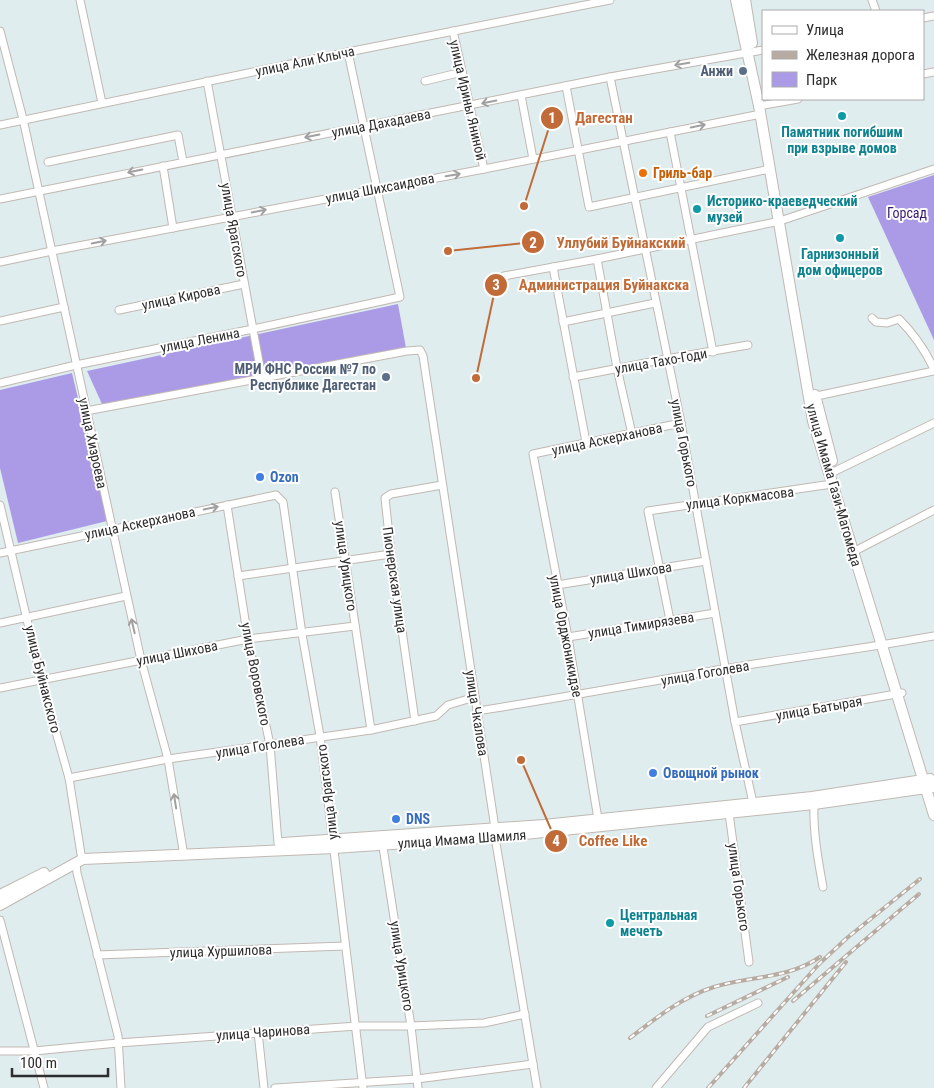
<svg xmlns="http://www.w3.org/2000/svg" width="934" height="1088" font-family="'Roboto Condensed',sans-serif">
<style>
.green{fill:#ab9be7}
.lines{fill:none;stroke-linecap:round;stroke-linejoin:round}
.street-casing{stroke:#c1b8b3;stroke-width:9}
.secondary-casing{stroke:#c1b8b3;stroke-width:12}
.street{stroke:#fff;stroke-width:7}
.secondary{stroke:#fff;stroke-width:10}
.rail-casing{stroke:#b8aba2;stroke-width:4}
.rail{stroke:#fff;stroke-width:2;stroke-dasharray:5.5;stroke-linecap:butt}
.oneway{stroke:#a0a0a0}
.service-dot{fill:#5c6f8a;stroke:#fff;stroke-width:2}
.culture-dot{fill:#0f9aa8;stroke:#fff;stroke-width:2}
.food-dot{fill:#e8710a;stroke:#fff;stroke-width:2}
.shop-dot{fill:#3f7fe0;stroke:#fff;stroke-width:2}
.labels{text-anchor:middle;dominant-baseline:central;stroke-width:4;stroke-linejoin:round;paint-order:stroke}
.street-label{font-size:14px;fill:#2d2d2d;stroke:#fff}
.service-label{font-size:14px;font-weight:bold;fill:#4e5e75;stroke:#fff;text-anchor:end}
.culture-label{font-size:14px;font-weight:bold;fill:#0d838f;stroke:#fff}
.food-label{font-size:14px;font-weight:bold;fill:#c56008;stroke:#fff;text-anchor:start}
.park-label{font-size:14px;fill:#371870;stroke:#fff}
.shop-label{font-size:14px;font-weight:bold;fill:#366cbe;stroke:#fff;text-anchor:start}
.leader{fill:none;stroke:#c06b38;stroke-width:2}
.callout-dot{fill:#c06b38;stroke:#fff;stroke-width:2}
.mark-label{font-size:15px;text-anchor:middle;font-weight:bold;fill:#fff}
.callout-label{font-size:15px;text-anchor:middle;font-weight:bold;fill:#c06b38;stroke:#fff;stroke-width:4;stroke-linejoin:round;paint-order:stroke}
</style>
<rect width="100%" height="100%" fill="#e0edef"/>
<g class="green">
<path d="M934,175V340L868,197Z"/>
<path d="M398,304L406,348L102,404L87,371Z"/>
<path d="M72,373L107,521L18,543L0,468V390Z"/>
</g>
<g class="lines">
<defs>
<g id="street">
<path d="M80,0L102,103"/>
<path d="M872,0L876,11"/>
<path d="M923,18L934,16"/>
<path d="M0,31L23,119L141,660L168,759L184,856"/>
<path d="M453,31L484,169"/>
<path d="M923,74L934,72"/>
<path d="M610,77L681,423L735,722L754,807"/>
<path d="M207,81L262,378"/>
<path d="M425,81L462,72"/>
<path d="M566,86L589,207L770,169"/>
<path d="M521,95L533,159"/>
<path d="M759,106L798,99"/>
<path d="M0,125L348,52L610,0"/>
<path d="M670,132L713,352"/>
<path d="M48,162L178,135L183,162"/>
<path d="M163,166L173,228"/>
<path d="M0,199L610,77L763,50"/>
<path d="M597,259L617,368L632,434"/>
<path d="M0,262L52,251L484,169L761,114"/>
<path d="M553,267L586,442"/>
<path d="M504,276L597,259L780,221L934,169"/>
<path d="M119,310L244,284"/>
<path d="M872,318L876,322L887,323L899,319C913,333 926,352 934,369"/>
<path d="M0,321L64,307"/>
<path d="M563,322L655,303"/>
<path d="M573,377L666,359L748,345"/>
<path d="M0,383L76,365L253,329L400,297L348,52"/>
<path d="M812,397L934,371"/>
<path d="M86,411L407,351L420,350L423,356L495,828V837L537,1088"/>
<path d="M829,474L934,423"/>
<path d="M335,492L371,730"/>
<path d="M0,505L41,679L69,778L81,854"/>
<path d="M227,505L248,639L270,745L278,843"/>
<path d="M853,552L934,510"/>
<path d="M0,553L276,495L283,502L302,634L320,736L363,1088"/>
<path d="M238,576L391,554"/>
<path d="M557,585L706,561"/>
<path d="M670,620L648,511L832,484"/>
<path d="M0,623L126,596"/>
<path d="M568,637L715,613"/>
<path d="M0,688L248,639L355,626"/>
<path d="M477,711C560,698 641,683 724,669C794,657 864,649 934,636"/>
<path d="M415,721L391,554L385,498L391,494L442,485"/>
<path d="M735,722L902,693"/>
<path d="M69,778L168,759L371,730L436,716L448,705L475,697"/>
<path d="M814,804C813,832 818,860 823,887"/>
<path d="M729,813L749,962"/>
<path d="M598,819L568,637L533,454L681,423"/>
<path d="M381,845L383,847L411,1026L418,1088"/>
<path d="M76,863L77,873L118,1036L121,1088"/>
<path d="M0,920L44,1088"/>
<path d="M97,955L345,946"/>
<path d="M258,1032L264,1088"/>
<path d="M0,1051H34L118,1043L357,1026H411L484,1023L525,1014"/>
<path d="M275,1088L417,1079L533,1064"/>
<path d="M656,1088L708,1027L758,1003"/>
</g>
<g id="secondary">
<path d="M736,0L759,106L813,421L934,815"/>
<path d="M745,0L752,43"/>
<path d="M815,395L832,461"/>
<path d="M283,843L544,825L812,797L930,779"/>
<path d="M0,895L44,873"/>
<path d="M0,905L83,859L334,848L495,837L814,804L934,787"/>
</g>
</defs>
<use href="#street" class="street-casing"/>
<use href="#secondary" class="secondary-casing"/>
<use href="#street" class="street"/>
<use href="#secondary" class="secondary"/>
<defs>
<g id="rail">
<path d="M793,1001L919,894"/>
<path d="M707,1016L788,977"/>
<path d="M630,1038C656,1018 682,997 714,987C750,976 788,979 820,957"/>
<path d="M708,1088L819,964L847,938L920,879"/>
<path d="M744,1088L846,962"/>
</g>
</defs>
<use href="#rail" class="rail-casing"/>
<use href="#rail" class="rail"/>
</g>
<defs><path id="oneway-shaft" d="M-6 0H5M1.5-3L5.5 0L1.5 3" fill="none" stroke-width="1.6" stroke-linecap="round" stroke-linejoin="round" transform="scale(1.25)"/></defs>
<g class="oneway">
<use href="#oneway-shaft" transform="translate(682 64) rotate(170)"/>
<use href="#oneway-shaft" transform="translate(489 102) rotate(169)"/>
<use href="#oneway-shaft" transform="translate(698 126) rotate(-11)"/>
<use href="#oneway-shaft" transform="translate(312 136) rotate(169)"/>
<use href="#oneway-shaft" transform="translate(135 171) rotate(169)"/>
<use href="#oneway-shaft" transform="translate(453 175) rotate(-10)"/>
<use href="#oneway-shaft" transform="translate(259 211) rotate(-11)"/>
<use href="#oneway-shaft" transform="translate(99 242) rotate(-11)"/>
<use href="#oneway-shaft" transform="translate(211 508) rotate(-12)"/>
<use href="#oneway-shaft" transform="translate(133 626) rotate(-103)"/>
<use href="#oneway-shaft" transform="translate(175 801) rotate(-99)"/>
</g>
<g class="service-dot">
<circle cx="743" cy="71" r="5"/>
<circle cx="386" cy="377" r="5"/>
</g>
<g class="culture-dot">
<circle cx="842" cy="116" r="5"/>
<circle cx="697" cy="209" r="5"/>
<circle cx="840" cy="238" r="5"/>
<circle cx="610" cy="923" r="5"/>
</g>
<circle class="food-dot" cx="643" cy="173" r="5"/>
<g class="shop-dot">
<circle cx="260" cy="477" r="5"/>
<circle cx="653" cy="773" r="5"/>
<circle cx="396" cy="819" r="5"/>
</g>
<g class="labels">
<g class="street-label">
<text transform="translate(305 61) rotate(-12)">улица Али Клыча</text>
<text transform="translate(468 100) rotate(77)">улица Ирины Яниной</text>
<text transform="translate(381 123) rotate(-11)">улица Дахадаева</text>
<text transform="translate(380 188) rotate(-11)">улица Шихсаидова</text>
<text transform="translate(234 230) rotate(80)">улица Ярагского</text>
<text transform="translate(181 297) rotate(-12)">улица Кирова</text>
<text transform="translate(200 340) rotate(-11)">улица Ленина</text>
<text transform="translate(661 361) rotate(-10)">улица Тахо-Годи</text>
<text transform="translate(607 439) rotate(-12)">улица Аскерханова</text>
<text transform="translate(93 443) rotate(78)">улица Хизроева</text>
<text transform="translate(684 443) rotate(79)">улица Горького</text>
<text transform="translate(834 485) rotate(74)">улица Имама Гази-Магомеда</text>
<text transform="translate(740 498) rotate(-7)">улица Коркмасова</text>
<text transform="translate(140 523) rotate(-12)">улица Аскерханова</text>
<text transform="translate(346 566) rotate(82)">улица Урицкого</text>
<text transform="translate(631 573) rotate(-9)">улица Шихова</text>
<text transform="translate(395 580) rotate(82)">Пионерская улица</text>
<text transform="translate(641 625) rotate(-9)">улица Тимирязева</text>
<text transform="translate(566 636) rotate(79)">улица Орджоникидзе</text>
<text transform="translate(177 653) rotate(-11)">улица Шихова</text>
<text transform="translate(705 673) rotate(-10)">улица Гоголева</text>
<text transform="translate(256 674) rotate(79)">улица Воровского</text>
<text transform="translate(43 679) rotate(76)">улица Буйнакского</text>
<text transform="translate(819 708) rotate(-10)">улица Батырая</text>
<text transform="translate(477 713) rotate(81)">улица Чкалова</text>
<text transform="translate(260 746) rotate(-9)">улица Гоголева</text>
<text transform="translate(327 792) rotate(-97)">улица Ярагского</text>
<text transform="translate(462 839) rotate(-4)">улица Имама Шамиля</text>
<text transform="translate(739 887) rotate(82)">улица Горького</text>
<text transform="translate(221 951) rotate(-2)">улица Хуршилова</text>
<text transform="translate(402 966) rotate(81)">улица Урицкого</text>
<text transform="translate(263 1032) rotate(-4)">улица Чаринова</text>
</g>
<g class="service-label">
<text x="733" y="71">Анжи</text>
<text x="376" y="369">МРИ ФНС России №7 по<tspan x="376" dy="16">Республике Дагестан</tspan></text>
</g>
<g class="culture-label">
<text x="842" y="132">Памятник погибшим<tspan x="842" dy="16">при взрыве домов</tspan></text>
<text x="707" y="201" text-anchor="start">Историко-краеведческий<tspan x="707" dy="16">музей</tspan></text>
<text x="840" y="254">Гарнизонный<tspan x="840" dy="16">дом офицеров</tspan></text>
<text x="620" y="915" text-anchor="start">Центральная<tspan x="620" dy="16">мечеть</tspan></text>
</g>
<g class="food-label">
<text x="653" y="173">Гриль-бар</text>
</g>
<g class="park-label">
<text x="907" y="213">Горсад</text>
</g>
<g class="shop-label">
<text x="270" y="477">Ozon</text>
<text x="663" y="773">Овощной рынок</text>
<text x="406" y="819">DNS</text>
</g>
</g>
<path class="leader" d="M524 206L552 118M448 251L533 242M476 378L496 285M521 760L556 841"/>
<g class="callout-dot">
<circle cx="524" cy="206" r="5"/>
<circle cx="448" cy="251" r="5"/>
<circle cx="476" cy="378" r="5"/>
<circle cx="521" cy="760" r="5"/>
<circle cx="552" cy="118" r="12"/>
<circle cx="533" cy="242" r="12"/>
<circle cx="496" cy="285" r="12"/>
<circle cx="556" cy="841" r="12"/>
</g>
<g class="mark-label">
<text x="552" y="123">1</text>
<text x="533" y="248">2</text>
<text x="496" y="290">3</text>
<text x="556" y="846">4</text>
</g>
<g class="callout-label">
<text x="604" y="123">Дагестан</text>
<text x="621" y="248">Уллубий Буйнакский</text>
<text x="604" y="290">Администрация Буйнакска</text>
<text x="613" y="846">Coffee Like</text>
</g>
<rect x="762" y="10" width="162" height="90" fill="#ffffff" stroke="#ababab"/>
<rect x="772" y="26" width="25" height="8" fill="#ffffff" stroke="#ababab"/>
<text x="806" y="35" font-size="15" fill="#2d2d2d">Улица</text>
<rect x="772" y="51" width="25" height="8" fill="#b8aba2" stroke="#ababab"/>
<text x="806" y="60" font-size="15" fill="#2d2d2d">Железная дорога</text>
<rect x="772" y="72" width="25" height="15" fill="#ab9be7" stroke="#ababab"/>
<text x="806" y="85" font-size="15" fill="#2d2d2d">Парк</text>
<path d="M12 1068v8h96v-8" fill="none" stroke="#2d2d2d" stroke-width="2.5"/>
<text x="20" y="1068" font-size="15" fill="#2d2d2d" stroke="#ffffff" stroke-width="4" paint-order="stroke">100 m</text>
</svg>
